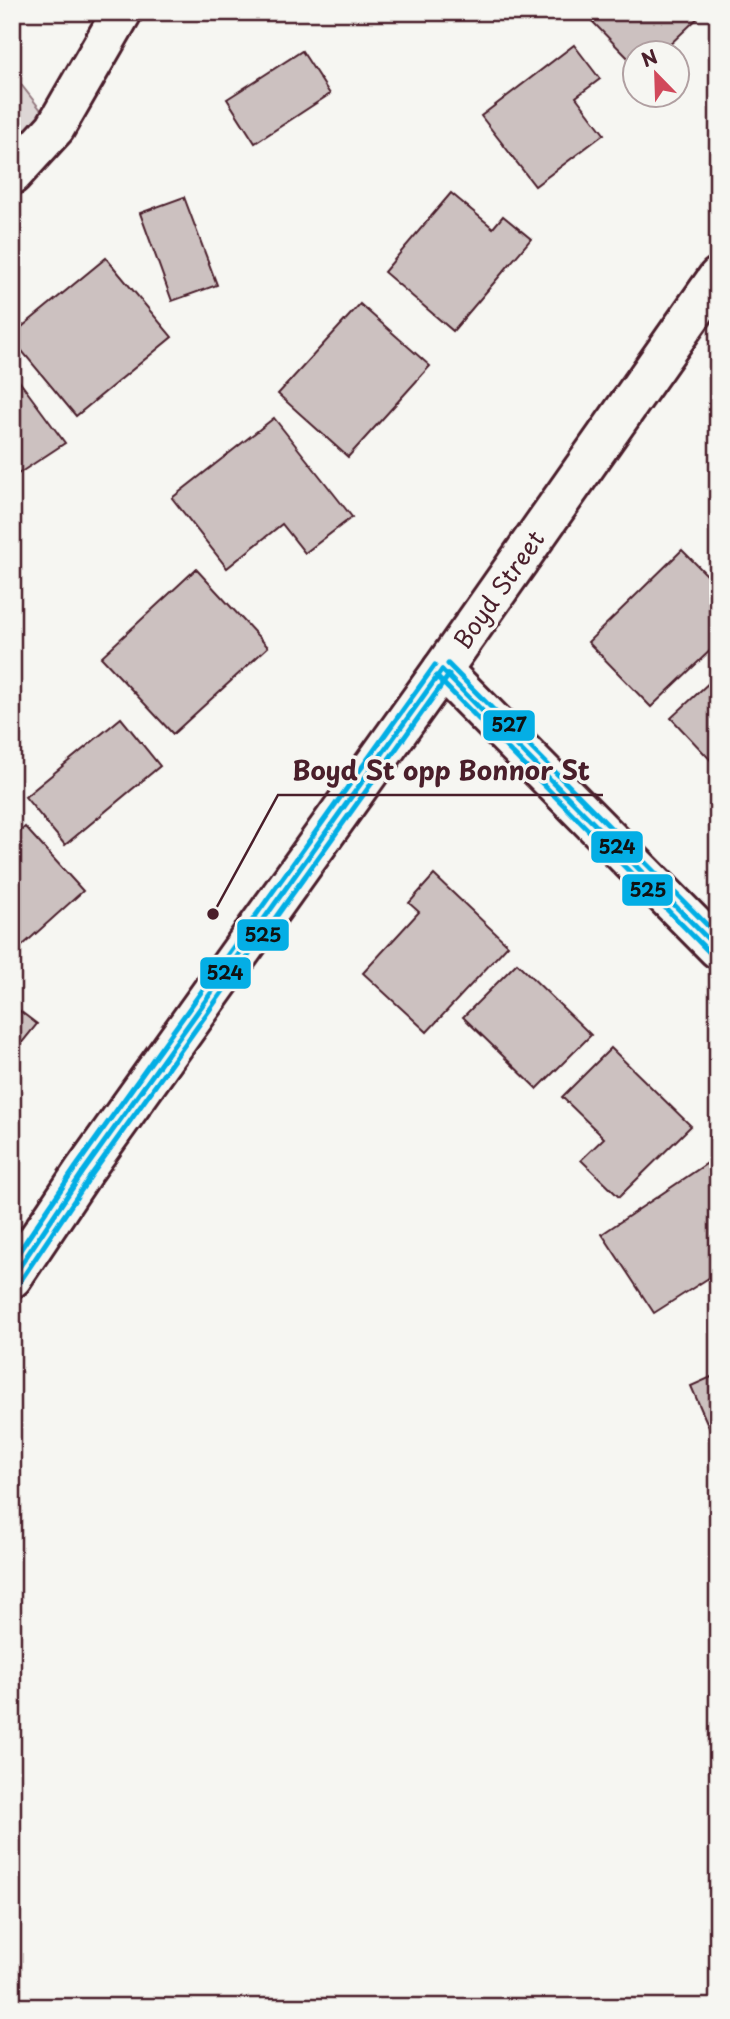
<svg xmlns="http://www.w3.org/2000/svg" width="730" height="2019" font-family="'Playpen Sans',sans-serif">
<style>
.green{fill:#ddd6d5;stroke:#947a80;stroke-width:2}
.building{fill:#ccc1c0;stroke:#4a1f2b;stroke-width:2}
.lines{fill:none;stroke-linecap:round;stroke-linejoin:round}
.minor-casing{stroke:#4a1f2b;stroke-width:44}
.tertiary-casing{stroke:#4a1f2b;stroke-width:44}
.secondary-casing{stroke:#4a1f2b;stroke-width:44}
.minor{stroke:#f6f6f2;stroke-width:38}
.tertiary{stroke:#f6f6f2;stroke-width:38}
.secondary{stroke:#f6f6f2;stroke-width:38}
.bus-1-casing{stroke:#f6f6f2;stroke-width:10}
.bus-2-casing{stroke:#f6f6f2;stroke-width:10}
.bus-3-casing{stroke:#f6f6f2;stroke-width:10}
.bus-1{stroke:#04aee5;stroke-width:5}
.bus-2{stroke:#04aee5;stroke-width:5}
.bus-3{stroke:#04aee5;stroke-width:5}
.labels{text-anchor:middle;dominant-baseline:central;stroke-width:7;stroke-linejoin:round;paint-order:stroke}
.street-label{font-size:24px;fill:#4a1f2b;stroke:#f6f6f2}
.leader{fill:none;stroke:#4a1f2b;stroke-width:2.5}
.callout-dot{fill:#4a1f2b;stroke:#f6f6f2;stroke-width:2.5}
.callout-label{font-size:26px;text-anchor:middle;font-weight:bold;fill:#4a1f2b;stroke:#f6f6f2;stroke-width:7;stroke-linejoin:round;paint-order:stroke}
.line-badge{stroke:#f6f6f2;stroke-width:2.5}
.pale-badge-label{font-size:19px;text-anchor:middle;font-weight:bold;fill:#111}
</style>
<rect width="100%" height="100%" fill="#f6f6f2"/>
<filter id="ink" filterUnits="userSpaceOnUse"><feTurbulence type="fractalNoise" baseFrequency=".0143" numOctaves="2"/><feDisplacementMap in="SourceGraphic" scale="14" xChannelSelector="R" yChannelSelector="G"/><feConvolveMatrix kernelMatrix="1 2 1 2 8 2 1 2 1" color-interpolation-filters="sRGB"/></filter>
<g filter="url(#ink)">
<path class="green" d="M12,73L55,128L12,175Z"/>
<g class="building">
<path d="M583,12H704L662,52H636V66Z"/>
<path d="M574,45L600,79L576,97L604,134L535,186L481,116Z"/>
<path d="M302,51L330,94L255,143L227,99Z"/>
<path d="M451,193L493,228L503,216L531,239L453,331L384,272Z"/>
<path d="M184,197L217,285L172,301L140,213Z"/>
<path d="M106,258L172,337L76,416L12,339V335Z"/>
<path d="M360,304L430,366L348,457L278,394Z"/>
<path d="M14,374L65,443L12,478V375Z"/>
<path d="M274,418L352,517L305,553L282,524L227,568L172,498Z"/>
<path d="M682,550L718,586V643L651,707L588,642Z"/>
<path d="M196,569L268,647L173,734L101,657Z"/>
<path d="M712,680L718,686V768L671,718Z"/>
<path d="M121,718L160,766L65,845L25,797Z"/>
<path d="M25,827L83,891L12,955V839Z"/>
<path d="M434,875L508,945L427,1032L363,973L419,912L409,903Z"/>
<path d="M517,963L591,1035L537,1089L463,1017Z"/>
<path d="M12,1005L37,1024L12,1055Z"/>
<path d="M611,1048L691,1126L619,1197L581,1160L604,1138L562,1097Z"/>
<path d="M718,1156V1272L654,1313L602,1234Z"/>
<path d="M718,1374V1448L691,1386Z"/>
</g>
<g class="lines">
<defs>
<path id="minor" d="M12,175L55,128L122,12"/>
<path id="tertiary" d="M442,670L718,949"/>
<path id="secondary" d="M12,1278L83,1172L442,670L718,277"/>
</defs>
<use href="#minor" class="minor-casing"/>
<use href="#tertiary" class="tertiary-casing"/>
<use href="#secondary" class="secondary-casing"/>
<use href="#minor" class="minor"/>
<use href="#tertiary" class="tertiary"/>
<use href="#secondary" class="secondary"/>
<defs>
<g id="bus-1">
<path d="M442,670L718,949"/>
<path d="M12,1278L83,1172L442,670"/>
</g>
<g id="bus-2">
<path d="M436,676L712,955"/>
<path d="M19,1283L90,1177L449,675"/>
</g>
<g id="bus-3">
<path d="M448,664L718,936"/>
<path d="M12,1262L76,1167L435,665"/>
</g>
</defs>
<use href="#bus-1" class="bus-1-casing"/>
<use href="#bus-2" class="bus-2-casing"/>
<use href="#bus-3" class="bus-3-casing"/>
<use href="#bus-1" class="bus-1"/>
<use href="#bus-2" class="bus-2"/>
<use href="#bus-3" class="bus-3"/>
</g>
</g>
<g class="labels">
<g class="street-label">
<text transform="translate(498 589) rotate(-55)">Boyd Street</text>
</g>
</g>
<path class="leader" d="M213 914L278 795H603"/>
<circle class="callout-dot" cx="213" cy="914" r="7"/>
<g class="callout-label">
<text x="441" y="780">Boyd St opp Bonnor St</text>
</g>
<g class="line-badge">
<rect x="482" y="709" width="54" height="33" rx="7" fill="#04aee5"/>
<rect x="590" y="830" width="54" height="34" rx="7" fill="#04aee5"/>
<rect x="621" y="873" width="53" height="34" rx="7" fill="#04aee5"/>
<rect x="236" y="918" width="54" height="34" rx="7" fill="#04aee5"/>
<rect x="199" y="956" width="53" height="34" rx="7" fill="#04aee5"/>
</g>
<g class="pale-badge-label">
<text x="509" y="732">527</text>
<text x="617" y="854">524</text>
<text x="648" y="897">525</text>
<text x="263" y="942">525</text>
<text x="225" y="980">524</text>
</g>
<rect width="730" height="2019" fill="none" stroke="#f6f6f2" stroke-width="42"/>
<rect x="21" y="21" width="688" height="1977" fill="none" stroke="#4a1f2b" stroke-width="2.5" filter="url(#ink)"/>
<g transform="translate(656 74) rotate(337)"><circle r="33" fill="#f6f6f2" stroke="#b1a0a2" stroke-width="2"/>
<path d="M0-5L12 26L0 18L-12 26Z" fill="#d1495b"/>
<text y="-10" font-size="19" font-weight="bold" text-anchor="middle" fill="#4a1f2b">N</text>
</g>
</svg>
